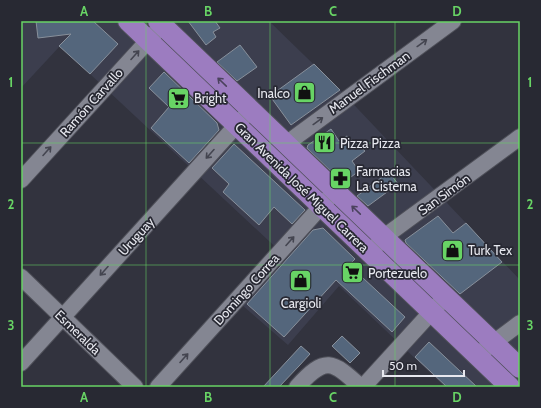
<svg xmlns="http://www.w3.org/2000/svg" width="541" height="408" font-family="Cabin,sans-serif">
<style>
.built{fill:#3c3e4e}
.building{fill:#54667c;stroke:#88909b}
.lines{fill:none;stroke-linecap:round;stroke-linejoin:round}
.minor-casing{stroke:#4f5059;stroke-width:18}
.major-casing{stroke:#4f5059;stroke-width:22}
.minor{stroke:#848692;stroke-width:16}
.major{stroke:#9c7cc0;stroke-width:20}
.oneway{stroke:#444550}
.oneway2{stroke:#4b425d}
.grid{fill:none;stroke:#68d465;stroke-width:1;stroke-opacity:0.55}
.labels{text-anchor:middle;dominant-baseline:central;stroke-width:3.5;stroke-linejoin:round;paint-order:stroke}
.street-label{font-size:13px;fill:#e7e8ef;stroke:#282933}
.poi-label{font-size:13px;fill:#e7e8ef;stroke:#282933;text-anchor:start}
.neatline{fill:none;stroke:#68d465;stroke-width:1.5}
.grid-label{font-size:13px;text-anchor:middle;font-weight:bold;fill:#68d465}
</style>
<rect width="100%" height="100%" fill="#32333e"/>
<path class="built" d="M21,21H269L340,90L520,280V387H445L339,286L288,345L242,305L285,256L60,46L21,88Z"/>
<g class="building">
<path d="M36,21H93L118,44L90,74L59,46L71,34L38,38Z"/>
<path d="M188,21H215L220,28L213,32L216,37L206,45Z"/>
<path d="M240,45L257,67L237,81L217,62Z"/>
<path d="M314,64L340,90L291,125L270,96Z"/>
<path d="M164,72L217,123L219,130L189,163L151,128L169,107L149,88Z"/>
<path d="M331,129L339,141L347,136L365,151L352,161L359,171L343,183L307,148L308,145Z"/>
<path d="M234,144L305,210L292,224L274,207L259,225L223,192L229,184L212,168Z"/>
<path d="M389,172L398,184L368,206L357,196Z"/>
<path d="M438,216L453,233L466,223L502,262L460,294L406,243L405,240Z"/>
<path d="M323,228L355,259L349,265L405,317L392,332L336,280L284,337L247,304L313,230Z"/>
<path d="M342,336L360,353L350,363L332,346Z"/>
<path d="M429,342L477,387H447L415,357Z"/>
<path d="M301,346L310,354L299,366L279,387H263Z"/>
</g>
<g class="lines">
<defs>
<g id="minor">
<path d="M286,144L453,21"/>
<path d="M21,180L156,32"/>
<path d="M376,246L384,237L520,137"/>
<path d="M21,277L135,387"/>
<path d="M484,350L520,323"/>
<path d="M21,363L244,117"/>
<path d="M158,387L335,191"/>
<path d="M297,387C326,355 332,361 361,387"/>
<path d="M363,387L446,296"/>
</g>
<g id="major">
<path d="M128,21L510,387"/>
<path d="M158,21L520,368"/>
</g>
</defs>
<use href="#minor" class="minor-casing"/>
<use href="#major" class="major-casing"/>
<use href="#minor" class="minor"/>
<use href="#major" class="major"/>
</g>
<defs><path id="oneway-shaft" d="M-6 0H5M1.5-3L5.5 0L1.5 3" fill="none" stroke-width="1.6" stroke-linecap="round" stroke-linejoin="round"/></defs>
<g class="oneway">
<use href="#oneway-shaft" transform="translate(422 43) rotate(-36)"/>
<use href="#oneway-shaft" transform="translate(135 55) rotate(-48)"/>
<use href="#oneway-shaft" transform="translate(318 121) rotate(-36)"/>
<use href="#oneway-shaft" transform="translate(47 151) rotate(-48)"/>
<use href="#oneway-shaft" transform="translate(210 154) rotate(132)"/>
<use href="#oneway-shaft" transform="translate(290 241) rotate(-48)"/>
<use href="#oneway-shaft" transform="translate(104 271) rotate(132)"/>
<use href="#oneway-shaft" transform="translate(184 358) rotate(-48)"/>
</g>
<g class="oneway2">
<use href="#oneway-shaft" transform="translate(222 82) rotate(-136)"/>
<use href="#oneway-shaft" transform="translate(356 210) rotate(-136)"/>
</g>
<path class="grid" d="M146,21V387M270,21V387M395,21V387M21,143H520M21,265H520"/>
<defs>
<symbol id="shop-square" viewBox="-11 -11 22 22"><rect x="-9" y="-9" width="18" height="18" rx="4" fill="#68d465" stroke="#282933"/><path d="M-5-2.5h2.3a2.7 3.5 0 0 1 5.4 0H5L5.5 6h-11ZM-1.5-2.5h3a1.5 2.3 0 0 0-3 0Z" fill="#111"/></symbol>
<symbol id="supermarket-square" viewBox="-11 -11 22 22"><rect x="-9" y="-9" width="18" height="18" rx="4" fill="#68d465" stroke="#282933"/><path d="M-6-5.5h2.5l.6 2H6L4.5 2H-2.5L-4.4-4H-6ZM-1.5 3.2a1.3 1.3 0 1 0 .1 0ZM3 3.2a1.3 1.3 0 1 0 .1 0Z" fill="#111"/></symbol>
<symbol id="restaurant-square" viewBox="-11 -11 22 22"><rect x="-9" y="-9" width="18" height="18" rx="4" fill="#68d465" stroke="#282933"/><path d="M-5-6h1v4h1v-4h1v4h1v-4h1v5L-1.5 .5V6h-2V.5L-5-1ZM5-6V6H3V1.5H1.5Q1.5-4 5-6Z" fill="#111"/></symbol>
<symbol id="pharmacy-square" viewBox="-11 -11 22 22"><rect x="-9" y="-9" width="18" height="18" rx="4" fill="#68d465" stroke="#282933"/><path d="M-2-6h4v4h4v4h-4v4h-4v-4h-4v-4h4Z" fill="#111"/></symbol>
</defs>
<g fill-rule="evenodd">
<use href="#shop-square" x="292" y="80" width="25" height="25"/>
<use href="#supermarket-square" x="166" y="86" width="25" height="25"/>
<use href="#restaurant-square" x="312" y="130" width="25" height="25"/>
<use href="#pharmacy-square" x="328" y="166" width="25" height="25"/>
<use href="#shop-square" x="440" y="238" width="25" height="25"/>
<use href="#supermarket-square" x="340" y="260" width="25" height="25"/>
<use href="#shop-square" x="288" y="268" width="25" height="25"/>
</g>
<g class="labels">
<g class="street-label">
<text transform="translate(369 82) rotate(-36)">Manuel Fischman</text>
<text transform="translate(91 102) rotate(-48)">Ramón Carvallo</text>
<text transform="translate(302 187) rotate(44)">Gran Avenida José Miguel Carrera</text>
<text transform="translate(444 194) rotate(-36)">San Simón</text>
<text transform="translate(136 236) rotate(-48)">Uruguay</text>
<text transform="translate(246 289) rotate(-48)">Domingo Correa</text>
<text transform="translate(78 332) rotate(44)">Esmeralda</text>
</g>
<g class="poi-label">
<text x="290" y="93" text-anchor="end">Inalco</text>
<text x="194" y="98">Bright</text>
<text x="340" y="143">Pizza Pizza</text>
<text x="356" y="171">Farmacias<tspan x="356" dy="15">La Cisterna</tspan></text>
<text x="468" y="250">Turk Tex</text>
<text x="368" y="273">Portezuelo</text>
<text x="301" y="303" text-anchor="middle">Cargioli</text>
</g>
</g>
<rect width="541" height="408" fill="none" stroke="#282933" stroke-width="44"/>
<path d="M383 370v6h81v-6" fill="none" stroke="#e7e8ef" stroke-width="2"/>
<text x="389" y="370" font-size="12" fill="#e7e8ef" stroke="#282933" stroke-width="3" paint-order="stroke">50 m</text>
<rect x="22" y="22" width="497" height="364" class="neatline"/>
<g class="grid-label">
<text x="84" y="16">A</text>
<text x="208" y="16">B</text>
<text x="333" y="16">C</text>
<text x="457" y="16">D</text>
<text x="11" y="87">1</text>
<text x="530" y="87">1</text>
<text x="11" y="209">2</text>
<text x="530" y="209">2</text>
<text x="11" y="330">3</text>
<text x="530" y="330">3</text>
<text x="84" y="402">A</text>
<text x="208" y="402">B</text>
<text x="333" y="402">C</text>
<text x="457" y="402">D</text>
</g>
</svg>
